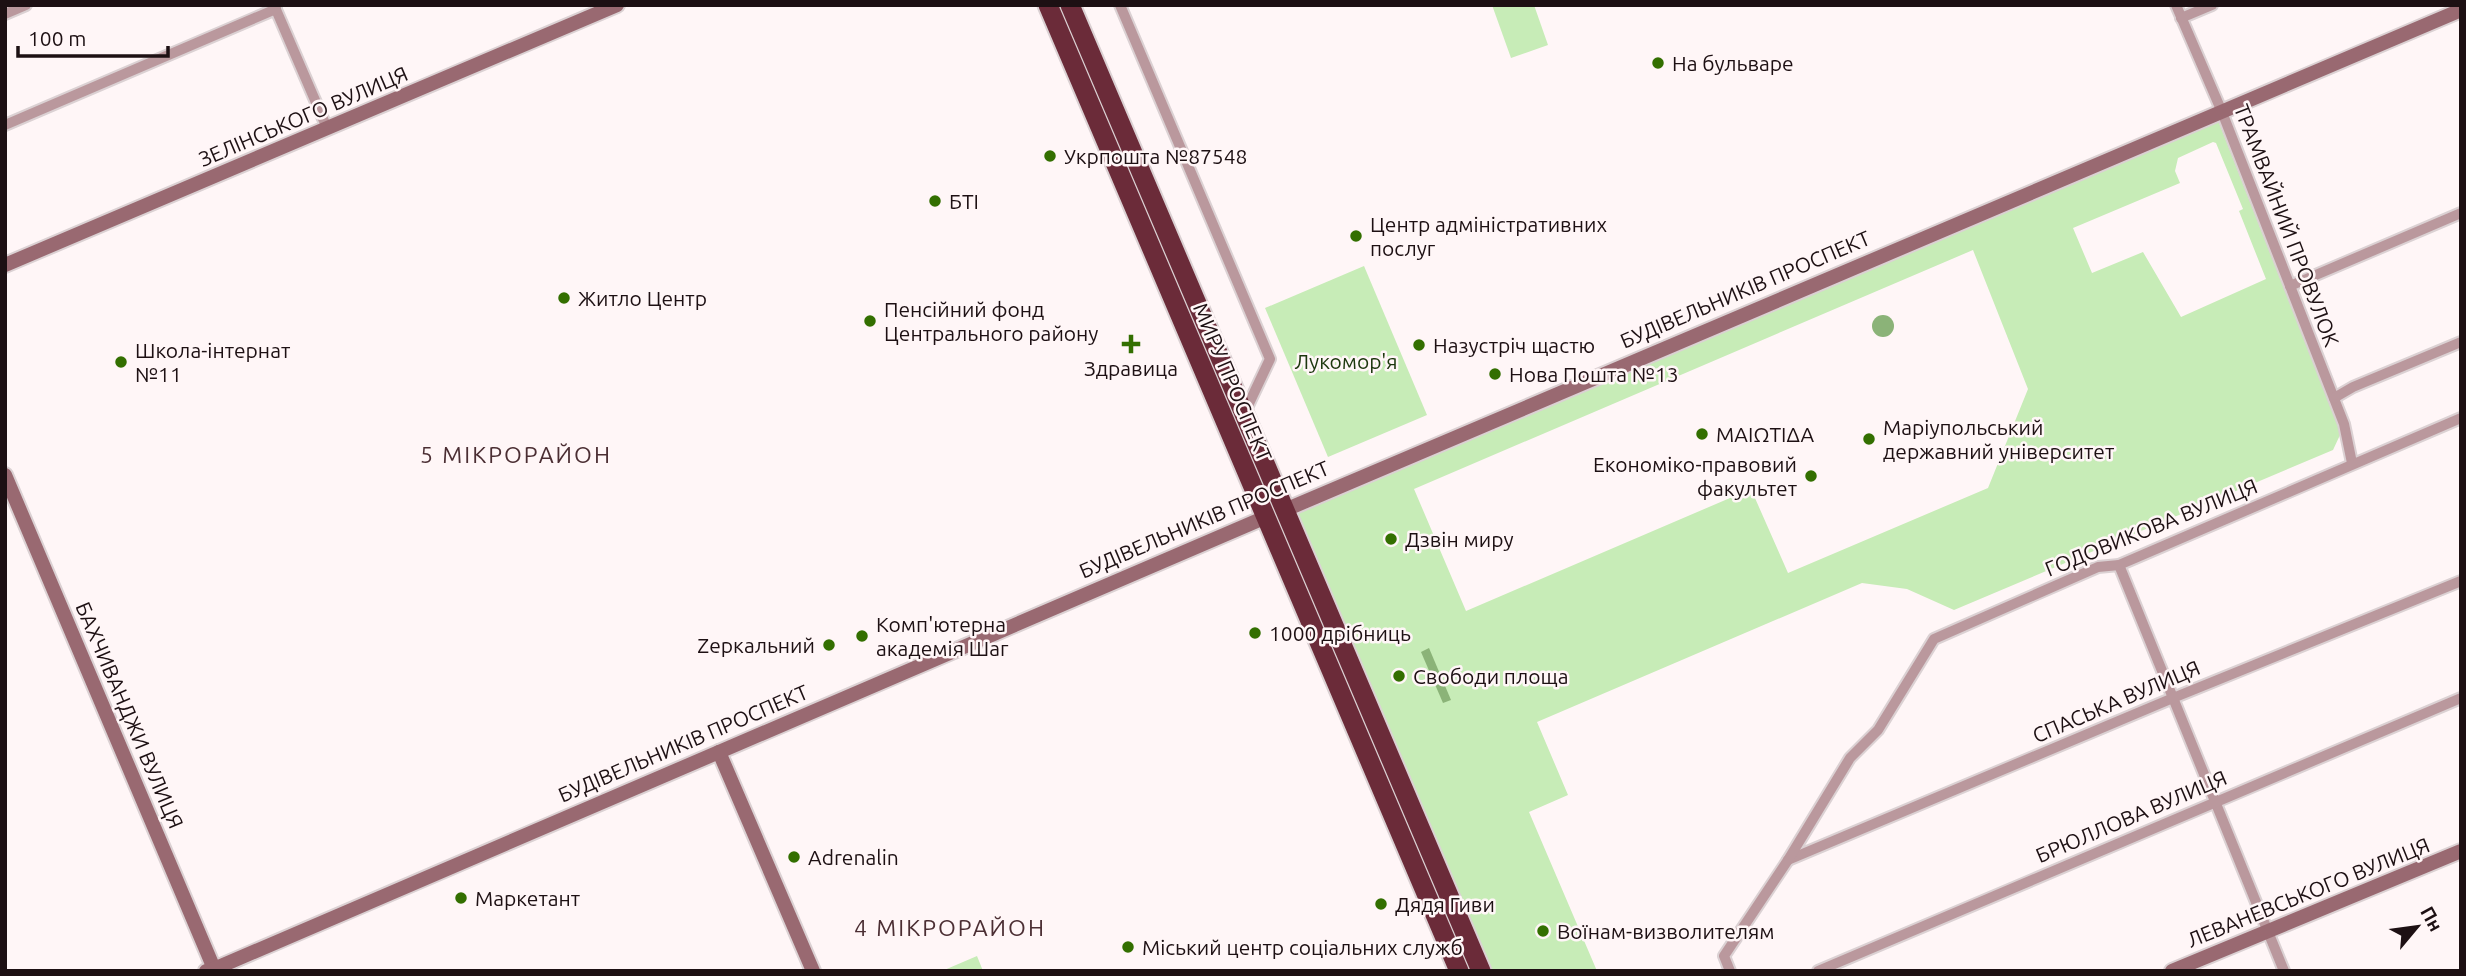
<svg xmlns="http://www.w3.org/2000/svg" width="2466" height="976" font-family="Ubuntu,sans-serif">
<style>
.green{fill:#c7ecb7;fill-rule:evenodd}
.water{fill:#8bb378}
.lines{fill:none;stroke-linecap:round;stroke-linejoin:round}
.street-casing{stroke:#dbd1d3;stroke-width:14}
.secondary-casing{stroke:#dbd1d3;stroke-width:18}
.highway-casing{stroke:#dbd1d3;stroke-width:23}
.street{stroke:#ba989d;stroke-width:10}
.secondary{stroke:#996971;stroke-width:14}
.highway{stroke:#6b2b39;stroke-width:19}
.poi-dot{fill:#336f00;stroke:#fff6f7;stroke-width:2.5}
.labels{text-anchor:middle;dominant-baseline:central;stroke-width:5;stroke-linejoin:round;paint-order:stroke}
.poi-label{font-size:21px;fill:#1d1013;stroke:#fff6f7;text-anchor:start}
.street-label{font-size:21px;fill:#1d1013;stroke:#fff6f7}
.park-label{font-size:21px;fill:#1c370d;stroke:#fff6f7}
.neighbourhood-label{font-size:23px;letter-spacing:2px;fill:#4b2e33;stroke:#fff6f7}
</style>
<rect width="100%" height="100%" fill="#fff6f7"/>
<g class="green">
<path d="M1492,5H1534L1548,45L1511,58Z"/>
<path d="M2218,120L2338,426L2340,435L2333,450L1954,610L1907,589L1862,583L1537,722L1568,795L1529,812L1597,971H1489L1345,624L1341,625L1293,512ZM2213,142L2216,143L2243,209L2239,211L2266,279L2181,317L2143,252L2092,273L2073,228L2180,183L2175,171L2178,158ZM1973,250L2028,389L1988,488L1788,573L1751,489L1466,611L1414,489Z"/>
<path d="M1364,266L1427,415L1328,457L1265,308Z"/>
<path d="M977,956L983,971H942Z"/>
</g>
<g class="water">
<circle cx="1883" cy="326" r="11"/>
<path d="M1429,648L1451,700L1443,703L1421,652Z"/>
</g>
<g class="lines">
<defs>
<g id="street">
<path d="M274,5L327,128"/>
<path d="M1120,5L1270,359L1244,414"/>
<path d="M2176,5L2222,112L2344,424L2352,463"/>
<path d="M5,14L26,5"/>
<path d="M2181,18L2212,5"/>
<path d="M5,125L276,9"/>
<path d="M2290,286L2461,213"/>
<path d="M2334,398L2353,387L2461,342"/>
<path d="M2119,565L2284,971"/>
<path d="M1788,860L2173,698L2461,581"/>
<path d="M1730,971L1724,956L1788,860L1850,758L1878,730L1934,639L2098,567L2119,565L2461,418"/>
<path d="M1818,971L2461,698"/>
</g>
<g id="secondary">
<path d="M5,265L617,5"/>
<path d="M5,475L215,971"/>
<path d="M1285,510L2461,10"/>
<path d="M719,752L813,971"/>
<path d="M206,971L214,969L1266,517"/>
<path d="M2172,971L2461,851"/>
</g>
<g id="highway">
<path d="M1048,5L1459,971"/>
<path d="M1070,5L1481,971"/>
</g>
</defs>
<use href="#street" class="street-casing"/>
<use href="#secondary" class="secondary-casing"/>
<use href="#highway" class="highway-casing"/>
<use href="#street" class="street"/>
<use href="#secondary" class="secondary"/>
<use href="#highway" class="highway"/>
</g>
<g class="poi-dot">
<circle cx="1658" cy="63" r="7"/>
<circle cx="1050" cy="156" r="7"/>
<circle cx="935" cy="201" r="7"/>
<circle cx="1356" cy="236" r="7"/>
<circle cx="564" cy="298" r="7"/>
<circle cx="870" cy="321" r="7"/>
<path d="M1127.5 333.5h7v7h7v7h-7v7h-7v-7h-7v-7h7z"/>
<circle cx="1419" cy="345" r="7"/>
<circle cx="121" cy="362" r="7"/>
<circle cx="1495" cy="374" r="7"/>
<circle cx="1702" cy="434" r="7"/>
<circle cx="1869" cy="439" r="7"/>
<circle cx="1811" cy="476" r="7"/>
<circle cx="1391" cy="539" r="7"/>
<circle cx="1255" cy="633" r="7"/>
<circle cx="862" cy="636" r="7"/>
<circle cx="829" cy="645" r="7"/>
<circle cx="1399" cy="676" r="7"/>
<circle cx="794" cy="857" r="7"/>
<circle cx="461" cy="898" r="7"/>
<circle cx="1381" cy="904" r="7"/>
<circle cx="1543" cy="931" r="7"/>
<circle cx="1128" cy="947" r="7"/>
</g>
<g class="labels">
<g class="poi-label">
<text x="1672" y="63">На бульваре</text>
<text x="1064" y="156">Укрпошта №87548</text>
<text x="949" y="201">БТІ</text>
<text x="1370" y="224">Центр адміністративних<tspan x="1370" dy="24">послуг</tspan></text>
<text x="578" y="298">Житло Центр</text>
<text x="884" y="309">Пенсійний фонд<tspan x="884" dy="24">Центрального району</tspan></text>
<text x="1433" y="345">Назустріч щастю</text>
<text x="135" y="350">Школа-інтернат<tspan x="135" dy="24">№11</tspan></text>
<text x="1131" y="368" text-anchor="middle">Здравица</text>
<text x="1509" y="374">Нова Пошта №13</text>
<text x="1883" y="427">Маріупольський<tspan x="1883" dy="24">державний університет</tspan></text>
<text x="1716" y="434">ΜΑΙΩΤΙΔΑ</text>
<text x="1797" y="464" text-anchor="end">Економіко-правовий<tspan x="1797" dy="24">факультет</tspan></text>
<text x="1405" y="539">Дзвін миру</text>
<text x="876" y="624">Комп'ютерна<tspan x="876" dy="24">академія Шаг</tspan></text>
<text x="1269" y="633">1000 дрібниць</text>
<text x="815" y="645" text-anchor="end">Zеркальний</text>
<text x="1413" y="676">Свободи площа</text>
<text x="808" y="857">Adrenalin</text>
<text x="475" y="898">Маркетант</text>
<text x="1395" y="904">Дядя Гиви</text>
<text x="1557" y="931">Воїнам-визволителям</text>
<text x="1142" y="947">Міський центр соціальних служб</text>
</g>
<g class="street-label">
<text transform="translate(303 116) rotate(-23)">ЗЕЛІНСЬКОГО ВУЛИЦЯ</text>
<text transform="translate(2287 225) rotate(69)">ТРАМВАЙНИЙ ПРОВУЛОК</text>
<text transform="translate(1745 289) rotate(-23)">БУДІВЕЛЬНИКІВ ПРОСПЕКТ</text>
<text transform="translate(1233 382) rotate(67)">МИРУ ПРОСПЕКТ</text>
<text transform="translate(1204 519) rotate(-23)">БУДІВЕЛЬНИКІВ ПРОСПЕКТ</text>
<text transform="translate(2151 527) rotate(-22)">ГОДОВИКОВА ВУЛИЦЯ</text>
<text transform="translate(2116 701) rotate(-23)">СПАСЬКА ВУЛИЦЯ</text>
<text transform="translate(130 715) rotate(67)">БАХЧИВАНДЖИ ВУЛИЦЯ</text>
<text transform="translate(683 743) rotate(-23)">БУДІВЕЛЬНИКІВ ПРОСПЕКТ</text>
<text transform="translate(2131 816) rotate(-23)">БРЮЛЛОВА ВУЛИЦЯ</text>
<text transform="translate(2308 892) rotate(-22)">ЛЕВАНЕВСЬКОГО ВУЛИЦЯ</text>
</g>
<g class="park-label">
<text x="1346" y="361">Лукомор'я</text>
</g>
<g class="neighbourhood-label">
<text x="516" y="454">5 МІКРОРАЙОН</text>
<text x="950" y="927">4 МІКРОРАЙОН</text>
</g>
</g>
<rect width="2466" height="976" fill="none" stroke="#1d1013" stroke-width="14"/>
<g transform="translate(2417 927) rotate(61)" stroke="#fff6f7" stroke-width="5" paint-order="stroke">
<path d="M0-5L12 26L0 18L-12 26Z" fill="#1d1013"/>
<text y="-10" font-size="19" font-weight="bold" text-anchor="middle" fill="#1d1013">Пн</text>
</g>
<path d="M18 46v10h150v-10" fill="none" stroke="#1d1013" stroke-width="3.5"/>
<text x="28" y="46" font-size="21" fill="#1d1013" stroke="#fff6f7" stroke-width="5" paint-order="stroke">100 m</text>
</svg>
